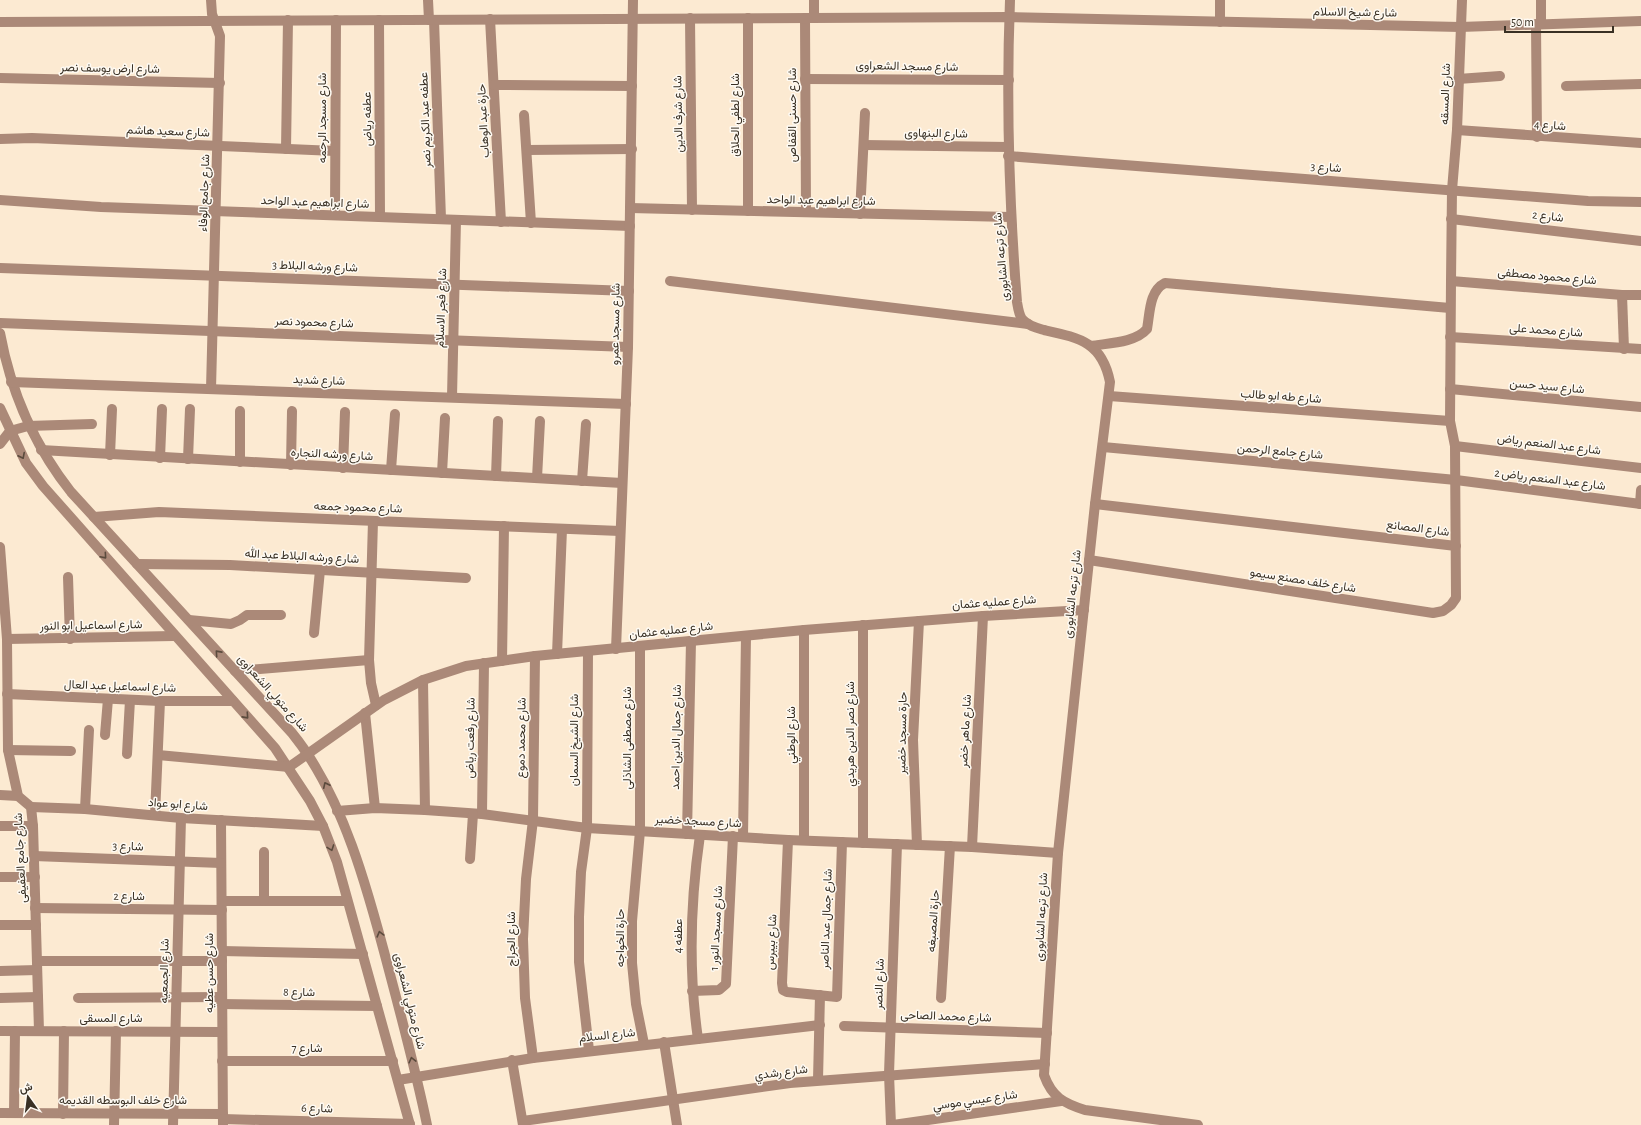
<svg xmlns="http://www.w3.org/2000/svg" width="1641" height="1125" font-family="'Alegreya Sans',Vazirmatn,sans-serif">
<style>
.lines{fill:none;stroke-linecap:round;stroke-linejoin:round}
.minor{stroke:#ab8978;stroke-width:10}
.oneway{stroke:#5b4b3d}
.labels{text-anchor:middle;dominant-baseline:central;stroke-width:3;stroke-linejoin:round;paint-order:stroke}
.street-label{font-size:12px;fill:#393024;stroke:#fefaf3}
</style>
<rect width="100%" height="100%" fill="#fcead2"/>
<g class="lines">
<g class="minor">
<path d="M211,0L212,14L220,36L211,389"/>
<path d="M428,0L429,20"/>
<path d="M1010,0C1006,101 1009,201 1017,302C1018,308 1019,315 1022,319C1028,326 1037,328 1044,330C1080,338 1102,342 1110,382L1095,504L1058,853L1044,1075C1052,1097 1063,1103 1085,1110L1198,1125"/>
<path d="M690,18L692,210"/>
<path d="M748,18V211"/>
<path d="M805,18L806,212"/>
<path d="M814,18V0"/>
<path d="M490,19L501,222"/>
<path d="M379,20L380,217"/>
<path d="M434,20L441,219"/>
<path d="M0,22L1009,17L1460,27L1641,21"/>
<path d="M1220,22V0"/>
<path d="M1536,24L1537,137"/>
<path d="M1541,24V0"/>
<path d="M0,78L220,83"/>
<path d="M805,79L1009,80"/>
<path d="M1458,79L1500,76"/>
<path d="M494,85L632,86"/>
<path d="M1566,86L1641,84"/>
<path d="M524,115L531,223"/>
<path d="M1457,130L1641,143"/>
<path d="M0,139L32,138L335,151"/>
<path d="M864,145L1008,147"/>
<path d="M286,149L288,20"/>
<path d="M527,150L632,149"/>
<path d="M1008,156L1588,201L1641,202"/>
<path d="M0,200L101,207L630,226"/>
<path d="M630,208L1010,217"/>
<path d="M860,214L865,113"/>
<path d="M335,215L336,20"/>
<path d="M1451,219L1641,241"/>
<path d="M0,268L629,291"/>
<path d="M670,281L1028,324"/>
<path d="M1451,281L1622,295H1641"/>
<path d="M1622,295L1624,349"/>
<path d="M0,323L628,347"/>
<path d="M0,333C11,393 33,444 71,492L292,733C345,798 370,898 391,978C404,1027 417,1076 427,1125"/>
<path d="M1450,337L1641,349"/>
<path d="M1091,346C1108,343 1135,343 1147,329C1150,313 1149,291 1165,283L1450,308"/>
<path d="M11,382L626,404"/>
<path d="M1450,389L1641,407"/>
<path d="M1109,396L1450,421"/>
<path d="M452,397L456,220"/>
<path d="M0,408L26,463L43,486L275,748L310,801L323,826L337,862L410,1125"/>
<path d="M0,444L10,431L28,426L92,424"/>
<path d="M1455,446L1641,468"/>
<path d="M1103,447L1456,480L1641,504"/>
<path d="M41,450L622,483"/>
<path d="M110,455L112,409"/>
<path d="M160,458L162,409"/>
<path d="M188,459L190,409"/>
<path d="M240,462V411"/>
<path d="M291,465L292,411"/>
<path d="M343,468L345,412"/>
<path d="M391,470L395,414"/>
<path d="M442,473L445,418"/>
<path d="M496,476L498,421"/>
<path d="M537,478L540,421"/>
<path d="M582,481L586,424"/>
<path d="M1095,504L1456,546"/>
<path d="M1640,504L1641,490"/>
<path d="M94,517L159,512L620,531"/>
<path d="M373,521L369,660L371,683L376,705"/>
<path d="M0,547L7,639L8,750L18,796L31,807L33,826L39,1031"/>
<path d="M1089,560L1433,613L1443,611L1451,605L1456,598L1455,446L1450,421L1451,281L1452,190L1457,130L1462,0"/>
<path d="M137,564L230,565L466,578"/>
<path d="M68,577L70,639"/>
<path d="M189,620L231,624L240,620L247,615H281"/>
<path d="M804,630V840"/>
<path d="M314,633L320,570"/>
<path d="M7,639L174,636"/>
<path d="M640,646V831L632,921V963L636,1004L644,1044"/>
<path d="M616,649L628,347L633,0"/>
<path d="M588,651L587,828L581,872L579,917V962L589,1050"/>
<path d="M557,654L562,529"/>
<path d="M502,661L504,526"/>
<path d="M235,671L369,660"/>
<path d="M423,680L425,810"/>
<path d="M7,694L160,701H233"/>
<path d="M365,713L375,808"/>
<path d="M105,735L108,699"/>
<path d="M8,750L71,751"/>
<path d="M127,754L130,700"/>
<path d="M158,755L289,767L384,700L423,680L466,666L535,656L804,630L983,616L1084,610"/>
<path d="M0,795L18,796"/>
<path d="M31,807L85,809L181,818L323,826"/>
<path d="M85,809L89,730"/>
<path d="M337,811L375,808L425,810L482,814L587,828L788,840L972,847L1058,853"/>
<path d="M482,814L484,663"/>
<path d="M155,815L160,701"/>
<path d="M221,820L223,1125"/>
<path d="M0,826H33"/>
<path d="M687,834L691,641"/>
<path d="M743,837L746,636"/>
<path d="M788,840L782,983L783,990L787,992L837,997L842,842"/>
<path d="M863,843V625"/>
<path d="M917,845L913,740L919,621"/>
<path d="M972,847L983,616"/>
<path d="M34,856L221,863"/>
<path d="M470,859L473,814"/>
<path d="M0,877H35"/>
<path d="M222,901H347"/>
<path d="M264,901V852"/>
<path d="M35,908L222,910"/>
<path d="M0,925H36"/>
<path d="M222,951L363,954"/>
<path d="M37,961H222"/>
<path d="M0,971L37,970"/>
<path d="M692,991L719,990L726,984L733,836"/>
<path d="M0,998L38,997"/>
<path d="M78,998L221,997"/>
<path d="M941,998L950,846"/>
<path d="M221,1004L377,1006"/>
<path d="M844,1026L1047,1033"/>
<path d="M0,1031L221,1032"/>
<path d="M698,1039C688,969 690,904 700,835"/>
<path d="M664,1042L677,1125"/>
<path d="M533,1058L525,998L523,939L526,879L533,820L535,656"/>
<path d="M512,1060L523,1125"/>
<path d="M222,1061H393"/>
<path d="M398,1080L533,1058L820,1025"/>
<path d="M818,1080L820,995"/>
<path d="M0,1113L223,1114"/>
<path d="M14,1113L15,1031"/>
<path d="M63,1114L64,1031"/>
<path d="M223,1119L410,1124"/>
<path d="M523,1121L790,1083L1045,1064"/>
<path d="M114,1125L116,1031"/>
<path d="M173,1125L181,818"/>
<path d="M891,1125L889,1074L897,844"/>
<path d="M893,1125L1061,1101"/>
</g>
</g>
<defs><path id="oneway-chevron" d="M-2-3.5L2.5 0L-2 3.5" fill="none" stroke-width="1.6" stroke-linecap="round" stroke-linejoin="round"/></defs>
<g class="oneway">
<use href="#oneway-chevron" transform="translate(22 456) rotate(63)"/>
<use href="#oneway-chevron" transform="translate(104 556) rotate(49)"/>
<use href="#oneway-chevron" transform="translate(218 653) rotate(-132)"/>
<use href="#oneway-chevron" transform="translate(246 716) rotate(48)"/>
<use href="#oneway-chevron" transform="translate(326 785) rotate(-115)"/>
<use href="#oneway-chevron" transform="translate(331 848) rotate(70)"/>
<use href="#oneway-chevron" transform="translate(380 934) rotate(-105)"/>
<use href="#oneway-chevron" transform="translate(412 1060) rotate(-104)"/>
</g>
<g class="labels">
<g class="street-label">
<text transform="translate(1355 12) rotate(1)">شارع شيخ الاسلام</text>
<text transform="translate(907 66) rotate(1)">شارع مسجد الشعراوى</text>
<text transform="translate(110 68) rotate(1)">شارع ارض يوسف نصر</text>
<text transform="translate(1445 94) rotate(-88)">شارع المسقه</text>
<text transform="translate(678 114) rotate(-91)">شارع شرف الدين</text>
<text transform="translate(735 115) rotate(-90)">شارع لطفي الحلاق</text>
<text transform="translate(792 115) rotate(-90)">شارع حسنى القفاص</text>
<text transform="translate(322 118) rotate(-90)">شارع مسجد الرحمه</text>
<text transform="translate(367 119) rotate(-91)">عطفه رياض</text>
<text transform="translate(425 120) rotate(-92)">عطفه عبد الكريم نصر</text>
<text transform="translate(483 121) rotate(-93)">حارة عبد الوهاب</text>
<text transform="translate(1550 125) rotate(4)">شارع 4</text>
<text transform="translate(168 131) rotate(2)">شارع سعيد هاشم</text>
<text transform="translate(936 133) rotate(1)">شارع البنهاوى</text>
<text transform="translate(1326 167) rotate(4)">شارع 3</text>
<text transform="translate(204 193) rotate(-88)">شارع جامع الوفاء</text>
<text transform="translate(821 200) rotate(1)">شارع ابراهيم عبد الواحد</text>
<text transform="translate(315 202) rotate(2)">شارع ابراهيم عبد الواحد</text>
<text transform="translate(1548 216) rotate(6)">شارع 2</text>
<text transform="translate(1001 257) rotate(-95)">شارع ترعه الشابورى</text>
<text transform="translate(315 266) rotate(2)">شارع ورشه البلاط 3</text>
<text transform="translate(1547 276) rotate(5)">شارع محمود مصطفى</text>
<text transform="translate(441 308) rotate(-88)">شارع فجر الاسلام</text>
<text transform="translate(314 322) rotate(2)">شارع محمود نصر</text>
<text transform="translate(615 324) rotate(-89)">شارع مسجد عمرو</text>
<text transform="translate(1546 330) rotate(4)">شارع محمد على</text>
<text transform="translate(319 380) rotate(2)">شارع شديد</text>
<text transform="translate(1547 386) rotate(5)">شارع سيد حسن</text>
<text transform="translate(1281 396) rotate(4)">شارع طه ابو طالب</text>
<text transform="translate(1549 444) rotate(7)">شارع عبد المنعم رياض</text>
<text transform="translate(1280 451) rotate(5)">شارع جامع الرحمن</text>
<text transform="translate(332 454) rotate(3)">شارع ورشه النجاره</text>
<text transform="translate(1550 479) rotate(7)">شارع عبد المنعم رياض 2</text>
<text transform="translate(358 507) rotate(2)">شارع محمود جمعه</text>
<text transform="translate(1418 528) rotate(7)">شارع المصانع</text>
<text transform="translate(302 556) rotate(3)">شارع ورشه البلاط عبد الله</text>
<text transform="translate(1303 580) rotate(9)">شارع خلف مصنع سيمو</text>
<text transform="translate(1072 594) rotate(-84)">شارع ترعه الشابورى</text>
<text transform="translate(994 602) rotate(-4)">شارع عمليه عثمان</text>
<text transform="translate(91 625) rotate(-1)">شارع اسماعيل ابو النور</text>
<text transform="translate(671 630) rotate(-6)">شارع عمليه عثمان</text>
<text transform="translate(120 686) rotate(2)">شارع اسماعيل عبد العال</text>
<text transform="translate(273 693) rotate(48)">شارع متولي الشعراوى</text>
<text transform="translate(965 731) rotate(-87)">شارع ماهر خضر</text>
<text transform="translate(902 733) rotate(-89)">حارة مسجد خضير</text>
<text transform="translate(850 734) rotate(-90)">شارع نصر الدين هريدي</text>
<text transform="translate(791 735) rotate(-90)">شارع الوطني</text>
<text transform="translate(676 737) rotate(-89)">شارع جمال الدين احمد</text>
<text transform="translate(470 738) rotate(-89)">شارع رفعت رياض</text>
<text transform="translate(521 738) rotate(-89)">شارع محمد دموع</text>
<text transform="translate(627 738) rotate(-90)">شارع مصطفى الشاذلى</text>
<text transform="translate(574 740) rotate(-90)">شارع الشيخ السمان</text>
<text transform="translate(178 804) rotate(4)">شارع ابو عواد</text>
<text transform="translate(698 821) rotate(3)">شارع مسجد خضير</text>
<text transform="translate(128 846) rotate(2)">شارع 3</text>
<text transform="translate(20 858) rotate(-93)">شارع جامع العفيفى</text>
<text transform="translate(129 896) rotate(1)">شارع 2</text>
<text transform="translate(1041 917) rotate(-87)">شارع ترعه الشابورى</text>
<text transform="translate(826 919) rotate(-88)">شارع جمال عبد الناصر</text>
<text transform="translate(933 921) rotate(-86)">حارة المصبغه</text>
<text transform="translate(716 928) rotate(-87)">شارع مسجد النور 1</text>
<text transform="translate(678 936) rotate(-90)">عطفه 4</text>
<text transform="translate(620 938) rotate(-90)">حارة الخواجه</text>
<text transform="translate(511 939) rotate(-90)">شارع الجراج</text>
<text transform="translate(771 942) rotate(-87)">شارع بيبرس</text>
<text transform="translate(164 971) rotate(-89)">شارع الجمعيه</text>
<text transform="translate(209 973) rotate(-90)">شارع حسن عطيه</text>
<text transform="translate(879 984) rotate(-88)">شارع النصر</text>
<text transform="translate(299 992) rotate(1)">شارع 8</text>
<text transform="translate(410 1001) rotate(76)">شارع متولي الشعراوى</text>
<text transform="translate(946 1016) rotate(2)">شارع محمد الصاحى</text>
<text x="111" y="1018">شارع المسقى</text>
<text transform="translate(607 1035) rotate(-6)">شارع السلام</text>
<text x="307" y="1048">شارع 7</text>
<text transform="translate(781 1072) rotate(-7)">شارع رشدي</text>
<text x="123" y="1100">شارع خلف البوسطه القديمه</text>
<text transform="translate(975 1100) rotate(-8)">شارع عيسي موسي</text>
<text transform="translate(317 1108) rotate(2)">شارع 6</text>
</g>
</g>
<g transform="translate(28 1097) rotate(346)" stroke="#fefaf3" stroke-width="3" paint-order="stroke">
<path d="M0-3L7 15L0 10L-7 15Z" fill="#393024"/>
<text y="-6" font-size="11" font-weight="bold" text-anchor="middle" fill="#393024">ش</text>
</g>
<path d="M1505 26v6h108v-6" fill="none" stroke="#393024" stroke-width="2"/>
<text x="1511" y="26" font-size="12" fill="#393024" stroke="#fefaf3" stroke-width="3" paint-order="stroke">50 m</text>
</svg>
